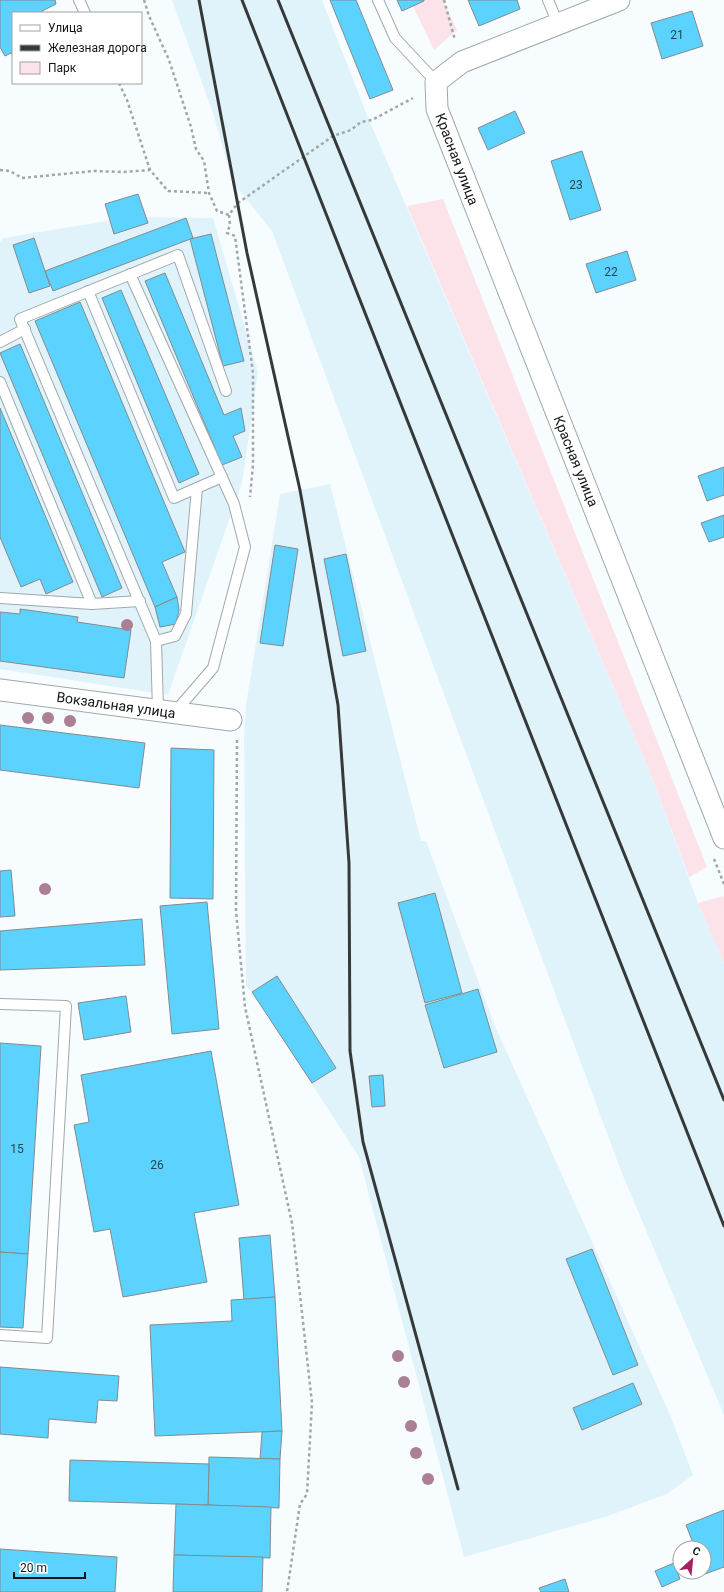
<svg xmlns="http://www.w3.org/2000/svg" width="724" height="1592" font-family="Roboto,sans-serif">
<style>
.built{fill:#e1f3fa}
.green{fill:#fce3ea}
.building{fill:#5cd3fe;stroke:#828b8e}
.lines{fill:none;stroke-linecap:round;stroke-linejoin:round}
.lane-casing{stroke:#9fa8ab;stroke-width:12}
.street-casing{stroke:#9fa8ab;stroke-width:23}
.path{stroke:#a2a6a8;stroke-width:2.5;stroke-dasharray:3 3;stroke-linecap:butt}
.lane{stroke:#fff;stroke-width:10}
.street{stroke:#fff;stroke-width:21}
.rail{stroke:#36393a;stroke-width:3}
.tree{fill:#ab7f94}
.labels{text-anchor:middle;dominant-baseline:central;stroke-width:3.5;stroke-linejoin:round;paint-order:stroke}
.number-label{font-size:12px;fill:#254551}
.street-label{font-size:14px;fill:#131617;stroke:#fff}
</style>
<rect width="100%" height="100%" fill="#f7fcff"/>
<g class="built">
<path d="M172,0H322L367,115L649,770L698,903L724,963V1415L621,1171L272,231L233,183L213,113Z"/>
<path d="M132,217L213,218L258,372L242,483L168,695L0,669V242L3,238Z"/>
<path d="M330,484L421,841H426L495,1026L671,1417L693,1475L667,1494L605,1517L464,1557L359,1157L252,992L246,986L244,736L246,705L280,494Z"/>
</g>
<g class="green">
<path d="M424,0H443L457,30L434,50L413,6L424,1Z"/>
<path d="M443,199L707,867L689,877L649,770L407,206Z"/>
<path d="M723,896L724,898V963L698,903Z"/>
</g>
<g class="building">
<path d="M0,0H55L56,4L42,11L43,13H13V56L11,53L5,56L0,47Z"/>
<path d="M330,0H356L393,90L370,99Z"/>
<path d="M397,0H424V1L402,11Z"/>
<path d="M468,0H517L520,9L479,26Z"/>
<path d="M692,11L703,46L662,59L651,23Z"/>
<path d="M515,111L525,133L488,150L478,128Z"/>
<path d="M582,151L601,210L570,220L551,161Z"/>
<path d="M138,194L148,223L114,234L105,204Z"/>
<path d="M186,218L193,238L53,291L45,271Z"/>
<path d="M211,234L244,361L223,366L190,239Z"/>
<path d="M34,238L50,286L29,293L13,245Z"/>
<path d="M627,251L636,280L596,293L586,264Z"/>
<path d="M165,273L224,415L241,408L245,431L233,436L242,457L222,465L145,281Z"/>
<path d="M121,290L199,474L179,483L102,298Z"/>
<path d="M80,302L185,552L162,562L177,597L155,607L35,321Z"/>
<path d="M20,344L122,588L102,597L0,353Z"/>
<path d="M0,408L73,582L46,594L40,579L21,587L0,537Z"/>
<path d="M724,467V495L707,501L698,476Z"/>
<path d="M724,515V537L709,542L701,523Z"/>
<path d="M275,545L298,549L283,646L260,643Z"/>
<path d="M346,554L366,651L343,656L324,559Z"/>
<path d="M177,597L179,610L176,624L160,627L155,607Z"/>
<path d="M20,609L78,617L77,622L131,630L124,678L0,661V612L20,614Z"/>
<path d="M0,725L145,743L139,788L0,770Z"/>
<path d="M171,748L214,750L213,899L170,898Z"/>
<path d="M11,870L15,916L0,917V871Z"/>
<path d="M435,893L462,993L425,1003L398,903Z"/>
<path d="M207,902L219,1029L172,1034L160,906Z"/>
<path d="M142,919L145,965L0,970V931Z"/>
<path d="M277,976L336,1068L312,1083L252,992Z"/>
<path d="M478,989L497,1052L444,1068L425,1005Z"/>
<path d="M126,996L131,1032L84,1040L78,1003Z"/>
<path d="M0,1043L41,1046L28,1254L0,1252Z"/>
<path d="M211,1051L239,1205L194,1213L207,1282L123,1297L110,1229L94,1232L74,1125L89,1122L81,1075Z"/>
<path d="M383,1075L385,1106L372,1107L369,1076Z"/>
<path d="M270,1235L275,1297L244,1300L239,1238Z"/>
<path d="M592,1249L638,1365L613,1375L566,1259Z"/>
<path d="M0,1252L28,1254L23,1328L0,1327Z"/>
<path d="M275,1297L282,1431L155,1436L150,1325L232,1321L231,1300Z"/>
<path d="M0,1367L119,1376L117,1401L98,1400L96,1423L49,1419L48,1438L0,1434Z"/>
<path d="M633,1383L642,1404L582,1430L573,1408Z"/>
<path d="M282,1431L280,1459H260L262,1432Z"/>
<path d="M209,1457L280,1459L279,1508L208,1505Z"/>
<path d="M70,1460L209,1464L208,1505L69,1501Z"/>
<path d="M176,1504L271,1507L270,1558L174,1555Z"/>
<path d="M724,1510V1567L705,1574L704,1571V1548H695L686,1525Z"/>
<path d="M0,1549L117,1557L115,1592H0Z"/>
<path d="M174,1555L263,1557L262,1592H173Z"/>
<path d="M674,1563L680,1579L662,1587L655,1571Z"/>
<path d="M565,1579L569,1592H541L539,1588Z"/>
</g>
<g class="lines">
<defs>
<g id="lane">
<path d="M79,0L85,13"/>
<path d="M378,0L395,38L436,82"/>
<path d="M548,0L558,24"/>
<path d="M130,274L234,504L245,547L213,668L175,712"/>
<path d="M88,291L174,498L222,477"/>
<path d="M0,342L25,329"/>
<path d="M0,382L92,604"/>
<path d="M0,598L92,604L140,601"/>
<path d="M156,641L175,636L186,614L197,488"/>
<path d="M158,711L156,641L20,319L178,255L226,391"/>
<path d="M0,1004L66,1006L47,1338L0,1335"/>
</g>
<g id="street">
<path d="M619,0L462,62L436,82L437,109L724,838"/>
<path d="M0,690L231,720"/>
</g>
</defs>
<use href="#lane" class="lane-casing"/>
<use href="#street" class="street-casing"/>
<g class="path">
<path d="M144,0L149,16L169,60L191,127L196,149L204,161L209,193L217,211L229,215L238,203L333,136L351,130L361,122L372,120L413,98"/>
<path d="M444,0L455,40"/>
<path d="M119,83L127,100L150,170"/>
<path d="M0,170L10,171L22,178L94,171L124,172L150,170L168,191L209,193"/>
<path d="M229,215L230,225L227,233L235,236L253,373V465L250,497"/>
<path d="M237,740L236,911L245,1007L292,1223L312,1403L307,1494L300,1504L287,1592"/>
<path d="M714,859L724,884"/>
</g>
<use href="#lane" class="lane"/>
<use href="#street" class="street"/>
<g class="rail">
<path d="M199,0L247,253L300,490L338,705L349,863L350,1051L363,1142L458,1489"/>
<path d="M242,0L724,1226"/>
<path d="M278,0L724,1100"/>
</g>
</g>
<g class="tree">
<circle cx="127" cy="625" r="6"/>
<circle cx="28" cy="718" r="6"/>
<circle cx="48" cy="718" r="6"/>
<circle cx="70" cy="721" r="6"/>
<circle cx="45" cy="889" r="6"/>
<circle cx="398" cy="1356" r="6"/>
<circle cx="404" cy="1382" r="6"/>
<circle cx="411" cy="1426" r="6"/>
<circle cx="416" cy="1453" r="6"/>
<circle cx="428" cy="1479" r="6"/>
</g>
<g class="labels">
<g class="number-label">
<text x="677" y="35">21</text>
<text x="576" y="185">23</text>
<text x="611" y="272">22</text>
<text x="17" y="1149">15</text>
<text x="157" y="1165">26</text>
</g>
<g class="street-label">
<text transform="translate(457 159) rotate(69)">Красная улица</text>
<text transform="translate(576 461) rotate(68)">Красная улица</text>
<text transform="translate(116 705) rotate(8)">Вокзальная улица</text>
</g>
</g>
<rect x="12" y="12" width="130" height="72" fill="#ffffff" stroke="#a1a2a2"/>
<rect x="20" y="25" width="20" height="6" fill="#ffffff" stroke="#a1a2a2"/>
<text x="48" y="32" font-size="12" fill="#131617">Улица</text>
<rect x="20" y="45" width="20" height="6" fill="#36393a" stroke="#a1a2a2"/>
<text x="48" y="52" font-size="12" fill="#131617">Железная дорога</text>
<rect x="20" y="62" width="20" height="12" fill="#fce3ea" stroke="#a1a2a2"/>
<text x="48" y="72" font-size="12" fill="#131617">Парк</text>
<g transform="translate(692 1560) rotate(27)"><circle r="19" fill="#ffffff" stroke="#a1a2a2"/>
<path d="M0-3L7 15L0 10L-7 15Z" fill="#a91e60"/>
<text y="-6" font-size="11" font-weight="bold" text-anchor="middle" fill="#131617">С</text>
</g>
<path d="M14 1572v6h71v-6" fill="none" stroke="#131617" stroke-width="2"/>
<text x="20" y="1572" font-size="12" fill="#131617" stroke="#ffffff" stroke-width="3" paint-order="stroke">20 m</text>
</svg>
